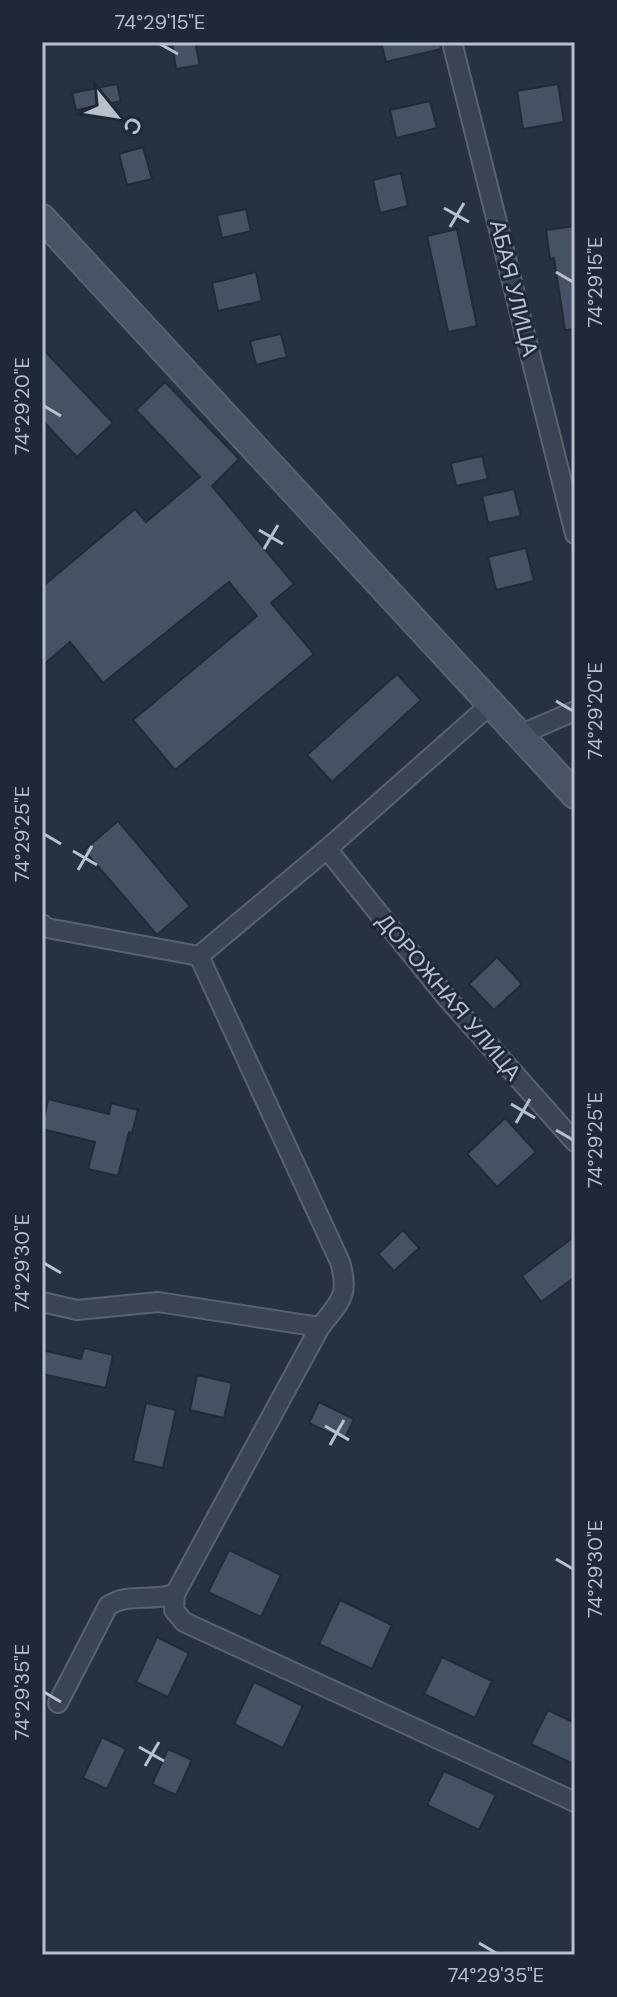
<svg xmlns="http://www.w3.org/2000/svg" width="617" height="1997" font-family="'DM Sans',sans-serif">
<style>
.building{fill:#465164;stroke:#222a39;stroke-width:2}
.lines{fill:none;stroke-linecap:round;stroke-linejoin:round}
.street-casing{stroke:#5a616f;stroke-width:22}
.secondary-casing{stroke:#5a616f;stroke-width:30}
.street{stroke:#3c4352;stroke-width:18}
.secondary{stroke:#4a5265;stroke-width:26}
.ticks{fill:none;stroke:#b9bfcc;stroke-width:3}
.labels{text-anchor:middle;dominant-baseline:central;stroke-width:6;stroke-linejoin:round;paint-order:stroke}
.street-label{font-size:22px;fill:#b9bfcc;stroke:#202837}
.neatline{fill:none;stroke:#b9bfcc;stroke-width:3}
.ticks-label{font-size:20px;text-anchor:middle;fill:#b9bfcc}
</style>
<rect width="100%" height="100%" fill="#273142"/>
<g class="building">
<path d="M172,42H195L200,65L176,69Z"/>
<path d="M381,42H440L441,49L386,62Z"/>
<path d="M117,84L121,101L76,110L72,93Z"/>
<path d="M558,84L564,122L523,129L517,91Z"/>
<path d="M430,101L437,128L396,138L390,110Z"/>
<path d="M143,147L152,179L127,185L119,154Z"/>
<path d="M401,173L408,206L380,213L373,180Z"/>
<path d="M246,209L251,231L222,238L217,215Z"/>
<path d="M575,226V329L565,330L554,258L550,259L546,230Z"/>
<path d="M457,229L477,326L448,332L427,236Z"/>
<path d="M256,272L262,301L218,311L212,283Z"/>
<path d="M281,334L287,357L256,365L250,341Z"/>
<path d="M42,348L113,423L77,457L42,420Z"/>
<path d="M165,382L239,459L212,486L294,584L271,603L314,654L175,770L133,720L257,616L229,582L103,683L70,642L42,666V587L135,509L146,522L200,477L136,410Z"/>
<path d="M482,456L488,479L456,486L451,463Z"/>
<path d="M514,489L521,516L488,523L482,496Z"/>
<path d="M526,548L534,581L496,590L488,557Z"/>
<path d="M397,674L421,700L332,782L307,755Z"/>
<path d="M118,821L190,906L157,935L84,850Z"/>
<path d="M497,957L522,984L494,1010L469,984Z"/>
<path d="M48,1099L109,1114L111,1103L138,1110L132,1133L129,1132L118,1176L88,1169L95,1142L42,1129Z"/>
<path d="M505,1118L536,1152L497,1187L467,1154Z"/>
<path d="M403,1230L419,1248L394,1271L378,1254Z"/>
<path d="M575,1236V1277L541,1302L522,1276Z"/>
<path d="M84,1348L113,1355L106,1388L42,1374V1350L81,1359Z"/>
<path d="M197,1375L232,1383L224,1418L190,1410Z"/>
<path d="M319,1402L354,1419L344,1440L309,1423Z"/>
<path d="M146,1403L176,1410L163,1468L133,1461Z"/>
<path d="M229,1550L281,1575L261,1617L208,1592Z"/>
<path d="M340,1600L392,1625L372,1669L319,1644Z"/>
<path d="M157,1637L189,1653L168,1697L136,1682Z"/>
<path d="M442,1657L492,1681L475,1718L424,1694Z"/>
<path d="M254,1682L303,1706L283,1748L234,1724Z"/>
<path d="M548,1710L575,1723V1765L531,1744Z"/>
<path d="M102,1737L126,1749L107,1789L83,1778Z"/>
<path d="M168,1749L192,1760L176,1795L152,1784Z"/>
<path d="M444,1771L496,1795L479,1830L427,1805Z"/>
</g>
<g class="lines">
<defs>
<g id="street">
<path d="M452,42L575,534"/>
<path d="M519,735L575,711"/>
<path d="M327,849L447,998L575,1142"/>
<path d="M42,924L47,928L199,956"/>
<path d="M199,956L340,1262C350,1296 340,1301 320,1327L175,1594L174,1610L184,1622L575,1802"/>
<path d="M199,956L327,849L490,705"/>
<path d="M42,1302L77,1310L158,1302L320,1327"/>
<path d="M58,1703L108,1606C129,1592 152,1602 175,1594"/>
</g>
<path id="secondary" d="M42,218L575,795"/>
</defs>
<use href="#street" class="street-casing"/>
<use href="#secondary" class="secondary-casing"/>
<use href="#street" class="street"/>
<use href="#secondary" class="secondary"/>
</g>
<path class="ticks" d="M160,44L178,54M444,208L469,222M450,227L464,203M556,272L573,282M44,406L61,416M259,530L283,544M264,549L278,525M556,701L573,711M44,834L61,844M73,851L97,865M78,870L92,846M511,1104L535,1118M516,1123L530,1099M556,1130L573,1140M44,1263L61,1273M325,1426L349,1440M330,1445L344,1420M556,1559L573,1569M44,1692L61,1702M139,1747L164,1761M145,1766L159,1742M479,1943L496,1953"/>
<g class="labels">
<g class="street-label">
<text transform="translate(514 288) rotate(76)">АБАЯ УЛИЦА</text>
<text transform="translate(449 997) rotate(50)">ДОРОЖНАЯ УЛИЦА</text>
</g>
</g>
<rect width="617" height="1997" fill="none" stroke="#202837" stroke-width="88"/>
<g transform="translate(116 116) rotate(120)" stroke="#202837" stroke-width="6" paint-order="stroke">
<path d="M0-6L14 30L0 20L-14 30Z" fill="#b9bfcc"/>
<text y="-12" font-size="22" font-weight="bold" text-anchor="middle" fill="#b9bfcc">С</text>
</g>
<rect x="44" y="44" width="529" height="1909" class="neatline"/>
<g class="ticks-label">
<text x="160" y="29">74°29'15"E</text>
<text transform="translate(595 282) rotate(-90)" y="7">74°29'15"E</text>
<text transform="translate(22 406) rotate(-90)" y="7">74°29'20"E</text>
<text transform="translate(595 711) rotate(-90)" y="7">74°29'20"E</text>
<text transform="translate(22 834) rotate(-90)" y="7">74°29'25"E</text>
<text transform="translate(595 1140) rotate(-90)" y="7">74°29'25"E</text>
<text transform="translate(22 1263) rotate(-90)" y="7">74°29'30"E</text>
<text transform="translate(595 1569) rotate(-90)" y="7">74°29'30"E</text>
<text transform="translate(22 1692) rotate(-90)" y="7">74°29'35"E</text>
<text x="496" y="1982">74°29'35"E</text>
</g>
</svg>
